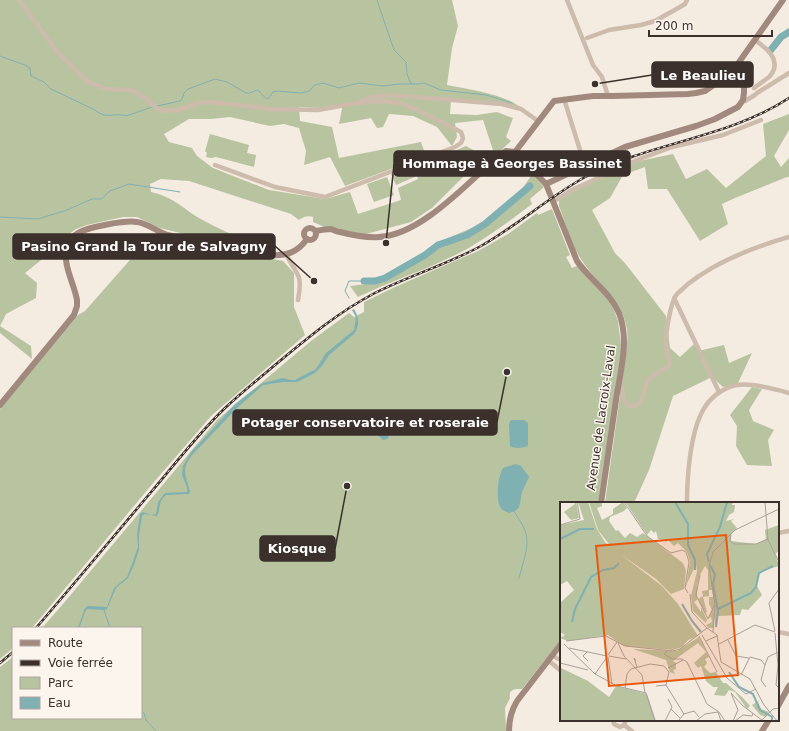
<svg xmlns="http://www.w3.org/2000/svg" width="789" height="731" font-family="'DejaVu Sans',sans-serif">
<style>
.green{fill:#b8c4a0}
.water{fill:#7fb0b2}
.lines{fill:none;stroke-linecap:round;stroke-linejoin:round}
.stream{stroke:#7fb0b2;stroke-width:1}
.river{stroke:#7fb0b2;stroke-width:7}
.street{stroke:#cdbbac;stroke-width:4.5}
.secondary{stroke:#a18a7d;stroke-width:6}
.rail-casing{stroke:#3b302b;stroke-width:2.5}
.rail{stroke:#fbf5ee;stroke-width:1;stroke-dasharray:3;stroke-linecap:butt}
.labels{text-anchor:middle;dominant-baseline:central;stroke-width:3;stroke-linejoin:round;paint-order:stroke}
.street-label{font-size:12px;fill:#3b302b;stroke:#fbf5ee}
.inset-river{fill:none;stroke:#7fb0b2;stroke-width:2}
.inset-road{fill:none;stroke:#aaa098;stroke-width:1}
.view{fill:#e8590c;fill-opacity:0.15;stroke:#e8590c;stroke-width:2}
.inset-edge{fill:none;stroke:#3b302b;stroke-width:2}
.leader{fill:none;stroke:#3b302b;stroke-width:1.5}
.callout-dot{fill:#3b302b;stroke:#fbf5ee;stroke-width:1.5}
.callout{fill:#3b302b;stroke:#3b302b;stroke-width:1.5}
.callout-label{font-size:13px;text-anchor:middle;font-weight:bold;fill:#fff}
</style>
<rect width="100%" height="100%" fill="#f4ebe1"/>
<g class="green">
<path d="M0,0H452L458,26L452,48L447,85C471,90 499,93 519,106L451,99L450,114L477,115L497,112L513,118L506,137L511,141L495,156L483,120L455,123L457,137L452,146L437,127L413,116L389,114L383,127L377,128L371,118L339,124L343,104L319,108L299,107L300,121L332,127L339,158L421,142L426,156L345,186L330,157L304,165L306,151L299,128L284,124L270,126L230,117L211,119H189L164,134L169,142L192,148L197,156L213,168L269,190L325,199L350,192L358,214L401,200L398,188L418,179L414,165L450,153L466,146L484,156L432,208L411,222L366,234L327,228L313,222V217C308,215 303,217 299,220L291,214L189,181L161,179L150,184L151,192C173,197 181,207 199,218C222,231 246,240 270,251L188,235L160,228L137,217H123L87,225L76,229L69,234L60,245L25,273L37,283L36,298L6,314L0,326Z"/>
<path d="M789,114V130L774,156L781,167L789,158V177H787L735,198L722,204L728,224L700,241L667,189H648L645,167L623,175L610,198L592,210L615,253L625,263L666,316L670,348L680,357L694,344L698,351L724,345L729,363L752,353L738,383L723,387L712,377L673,396L649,470L634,503H605L626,353C627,345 628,336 627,329C621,297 602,289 585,265C572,248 566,225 559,206V200L582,187L639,161L673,154L686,179L707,169L726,188L766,156L763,124Z"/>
<path d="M210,134L249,145L247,153L256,155L254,167L216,157L211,158L206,157L207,153L205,151Z"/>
<path d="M411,166L415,177L396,185L391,174Z"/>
<path d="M533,173L544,187L530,199L532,204C511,220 490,236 467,249C432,268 393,280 358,297L350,286L382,282L429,255L448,238L486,222L520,192Z"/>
<path d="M387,177L394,195L374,202L367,184Z"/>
<path d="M552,209L570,255L566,257L572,268L577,266L609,300L614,310L618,321L621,345V353L598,503H561V640L522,689C515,689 508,689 510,698L505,708L506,731H0V667L13,657V718H141V628H42L63,604L217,420L311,341L349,313L354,317L364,312V302L395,287L478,251L508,234L537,213L538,215Z"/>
<path d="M182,240L283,261L294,273V307L305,335L212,415L154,482L32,628H13V648L0,659V409L78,315L85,311L136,253L146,247L165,248Z"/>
<path d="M0,326L31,346L32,359L0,333Z"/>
<path d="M752,387L762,389L749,410L753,421L774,430L768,440L772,466L747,465L736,446L737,426L730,415Z"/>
</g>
<g class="water">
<path d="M354,309C359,317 360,325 354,334L329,355L322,366L315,373L297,382H283L263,385L238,407L194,453C181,467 185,474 190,491L189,494L166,495C158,501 161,508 157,516L144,514L142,516L139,535V550L134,565L128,578L116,588L107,609L105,610L87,609L85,612L80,626L79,628H76L79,625L85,608L88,606L107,607L114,588L127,577L132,564L138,547L137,534L140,514L143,512L151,515L156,514L158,502L165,493L187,492V487L182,475L183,466L191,452L212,430L234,405L249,393L263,383L283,378L291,380H295L316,369L326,353L354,330L356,317L352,310Z"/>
<path d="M386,419L389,435L388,439L383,440L373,430L370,423L371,420Z"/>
<path d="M512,420H524L528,423V446C523,448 515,449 510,446L509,425L510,421Z"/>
<path d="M516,464L521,466L529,477C527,482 524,487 522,492C519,502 523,510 509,513C507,512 503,511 501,508C495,500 498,476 503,468Z"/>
</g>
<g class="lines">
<g class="stream">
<path d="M377,0L394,50L406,62L407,74L411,84"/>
<path d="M0,56L25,65L30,68L31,76L44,82L51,89L95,110C107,120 114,112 126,116L152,107"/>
<path d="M157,106L180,101L182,99L184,93L188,89L215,79L227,82L246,93H250L257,90C262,92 263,98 268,99L273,92L277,91L301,93L309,91L315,85L323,83L339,88L359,83L383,86L399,84H418L424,83L441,90L486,95L512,103"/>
<path d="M0,217L38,219L67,210L92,199H101L110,191L129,184L180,192"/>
<path d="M349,298L345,291L349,281H364"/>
<path d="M514,511C518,518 523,524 525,531C531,545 522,564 519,578"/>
<path d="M104,610L110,628"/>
<path d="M141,711L144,713L146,720L156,731"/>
</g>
<g class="river">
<path d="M770,51L781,37L789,32"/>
<path d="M364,281H375L385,278L425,255L438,245L467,235L485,224L530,186"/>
</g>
<g class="street">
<path d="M19,0L58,53L88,82L106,89L132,90L145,98L158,109L163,111L178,110L199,103L212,102L271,109L318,110L357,103L373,97L390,95L502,104L521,109L538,121"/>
<path d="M567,0L593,65L602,77L608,96"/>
<path d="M587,38L609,30L641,25L655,21L680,7L685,4L687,0"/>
<path d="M754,88C759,84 766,80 770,76C783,60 766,48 755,40"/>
<path d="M564,99L585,166"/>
<path d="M743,100L745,101L755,95L757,93L789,73"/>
<path d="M215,165L275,187L325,197L455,147L461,143L463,138L461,132L420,111L401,103L382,101L359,103"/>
<path d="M554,201L574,189L637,160L672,147L723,135L761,120"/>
<path d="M286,254C297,277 303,272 298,300"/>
<path d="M674,298L719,392"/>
<path d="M621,377C623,386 619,408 635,406C645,404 643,388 648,381C653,372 667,370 669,365C671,360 666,353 666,347C665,337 670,302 677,294C680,291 684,288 688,284C717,261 754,247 789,237"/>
<path d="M687,503C687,478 690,435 702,412C709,398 722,388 737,385C751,383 775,389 789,393"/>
<path d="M778,533L789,531"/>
<path d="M778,632L789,634"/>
<path d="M552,655L558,659H561"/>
<path d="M548,660L561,671"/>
<path d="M613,720L614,724L620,727L624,725L626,720"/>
<path d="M624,725L632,731"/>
</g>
<g class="secondary">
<path d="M515,152L546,184L577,261C589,279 610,292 619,313C630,341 620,372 616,400C611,435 606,469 601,503"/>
<path d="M515,152L554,101L593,96H612L688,94L696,93L705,91L732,72L783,0"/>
<path d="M546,184L625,147L696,126L715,119L738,107L743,100L744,93V87L732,72"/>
<circle cx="310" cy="234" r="6"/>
<path d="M316,231C321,230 326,229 331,229C334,230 337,232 340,232C352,235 367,238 379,237C422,235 469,181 501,154L506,151L515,152"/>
<path d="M0,405L74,315L77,306V300C74,283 62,264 67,247C69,241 73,236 78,233C88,227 126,220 137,222C147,223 158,232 168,235C201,244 236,249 269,255C286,256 297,253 307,239"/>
<path d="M778,706L789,686"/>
<path d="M509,731C509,719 511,711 517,701L561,644"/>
<path d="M762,731L769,720"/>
</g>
<defs>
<g id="rail">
<path d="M36,628C75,583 113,537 152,491C175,464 198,434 224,409C242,392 262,376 281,360C310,336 339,312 373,294C408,276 446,265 481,246C518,225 550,196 587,176C651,142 728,138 789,98"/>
<path d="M0,663L13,652"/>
</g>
</defs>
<use href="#rail" class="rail-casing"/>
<use href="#rail" class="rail"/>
</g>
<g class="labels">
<g class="street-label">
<text transform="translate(601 418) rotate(-82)">Avenue de Lacroix-Laval</text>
</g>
</g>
<g transform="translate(560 502)">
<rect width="219" height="219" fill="#f4ebe1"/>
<path d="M14,0H16L19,16L11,18L4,10L15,2ZM18,0H28L37,27L45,40L102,84L118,102L138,134L128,138L122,145L113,148L64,144L48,133L8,139L0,136L5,133L0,130V101L14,88L7,79L0,83V23L24,18ZM29,0H42V4L37,6L42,18L53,12V7L63,0L67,6L64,9L50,15L49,19L56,29L54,30L58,28L65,36L70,31L77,35L83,31L123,61L126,69L124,87L111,92L96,77L52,46L38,28ZM173,0L172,3H175L174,10L169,13L166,19L174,17L171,19L177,26L171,32V39L196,42L206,37L205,28L219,23V49L215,52L219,64L199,70L197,84L202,93L188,108L182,107L180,113L158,114L155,126V114L153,126H149L146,123L152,120L151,115L149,116L152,108L149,102V95H153L152,88H149V94L143,95L147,110L145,111L138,97L143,94L142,89L148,88V68L145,64L140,73L137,83V98L134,100L141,110V105L147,118L146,121L133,109L131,94L137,69L136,62L126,84L130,60L127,50L118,41L114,44L108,38L103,44L107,38L98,37L96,29L94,31L91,28L87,33L66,1ZM139,135L149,155L145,157L147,161L144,165L150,171L156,170L163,181H166L183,196L190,204L187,207L175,190L169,188L165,194L154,193L158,185H153L146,179L141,164L138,166L134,161L146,150L138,141L113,159L116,161V167L113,168L115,172L110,170L106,158L73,147L117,149ZM1,166L28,179L49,195L56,184L87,192L96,219H1ZM200,198L198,200L201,207L209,210L206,215L200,213L192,203Z" fill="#b8c4a0"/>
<path class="inset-river" d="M115,0L128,22V43L135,58V68M0,37L20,27H34M149,60L147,52L160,25L167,0M150,63L155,73L153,82L158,109L156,125M122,102L132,119L141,130M158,107L191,91L196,85L199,71L213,64M12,120L15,107L31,75L43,68L54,66L59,61M169,170L179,185L193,192L200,208L212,215V219"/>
<path class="inset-road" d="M64,0L87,34L111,51L122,48L126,50L129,60L125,86L128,91M205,0L208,38L219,60M0,23L20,17L17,0M171,32L170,39L174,42H196L208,37M140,73L136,93L148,117L154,104M130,92L132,110L147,126L157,133L161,160L190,177L204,203L217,219M215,129L209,101L219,87M153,130L155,103L149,64L153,50L175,28L219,7M215,131L218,163L216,183L219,186M142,133L167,176L186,192L196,187M139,134L157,170M168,138L176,154L189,156M6,139L46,134L65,144L113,149L120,147L147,126M146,139L157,134M58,141L64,154L82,173L85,191M4,142L35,172L57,184L86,191L95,219M159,142L195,123L215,130M9,146L47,154M107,149L104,152L112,157H122L127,160L147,202L159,210L165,219M27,150L23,154L28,159M48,153L57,140M49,154L66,157M48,155L52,182M76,159L74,156L77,165M0,161L28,168M205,163L201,178L206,185M108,166L123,158M35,172L47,155M181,173L190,155L201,158L205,163L208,155L218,150M106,183L124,212L118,219M65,186L67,172L71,167L90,162L104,164L109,170L106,183L96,184M111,207L120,216M124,212L134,209L139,215M202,218L213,207L219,206M105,219L112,205L108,197M136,219L145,212L158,210L161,219M173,219L178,208L171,191L183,204L202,218M175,219L183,213L192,214L193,211"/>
<path class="view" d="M166,33L178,173L49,184L36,44Z"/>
<rect width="219" height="219" class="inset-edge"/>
</g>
<path class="leader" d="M595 84L652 75M386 243L394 164M314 281L275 246M507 372L497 422M347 486L335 549"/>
<g class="callout-dot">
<circle cx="595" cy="84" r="4"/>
<circle cx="386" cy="243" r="4"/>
<circle cx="314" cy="281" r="4"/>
<circle cx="507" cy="372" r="4"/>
<circle cx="347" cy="486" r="4"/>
</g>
<g class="callout">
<rect x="652" y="62" width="101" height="25" rx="4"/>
<rect x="394" y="151" width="236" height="25" rx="4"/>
<rect x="13" y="234" width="262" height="25" rx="4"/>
<rect x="233" y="410" width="264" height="25" rx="4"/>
<rect x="260" y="536" width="75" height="25" rx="4"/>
</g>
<g class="callout-label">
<text x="703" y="80">Le Beaulieu</text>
<text x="512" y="168">Hommage à Georges Bassinet</text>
<text x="144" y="251">Pasino Grand la Tour de Salvagny</text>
<text x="365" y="427">Potager conservatoire et roseraie</text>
<text x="297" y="553">Kiosque</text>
</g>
<rect x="12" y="627" width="130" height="92" fill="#fbf5ee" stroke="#aea6a0"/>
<rect x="20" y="640" width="20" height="6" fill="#a18a7d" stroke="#aea6a0"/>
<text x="48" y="647" font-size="12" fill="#3b302b">Route</text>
<rect x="20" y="660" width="20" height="6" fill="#3b302b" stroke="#aea6a0"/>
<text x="48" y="667" font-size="12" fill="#3b302b">Voie ferrée</text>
<rect x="20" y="677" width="20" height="12" fill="#b8c4a0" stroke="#aea6a0"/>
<text x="48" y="687" font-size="12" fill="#3b302b">Parc</text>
<rect x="20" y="697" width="20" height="12" fill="#7fb0b2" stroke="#aea6a0"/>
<text x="48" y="707" font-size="12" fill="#3b302b">Eau</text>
<path d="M649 30v6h123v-6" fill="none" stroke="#3b302b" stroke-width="2"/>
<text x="655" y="30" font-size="12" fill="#3b302b" stroke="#fbf5ee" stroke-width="3" paint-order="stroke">200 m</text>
</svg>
